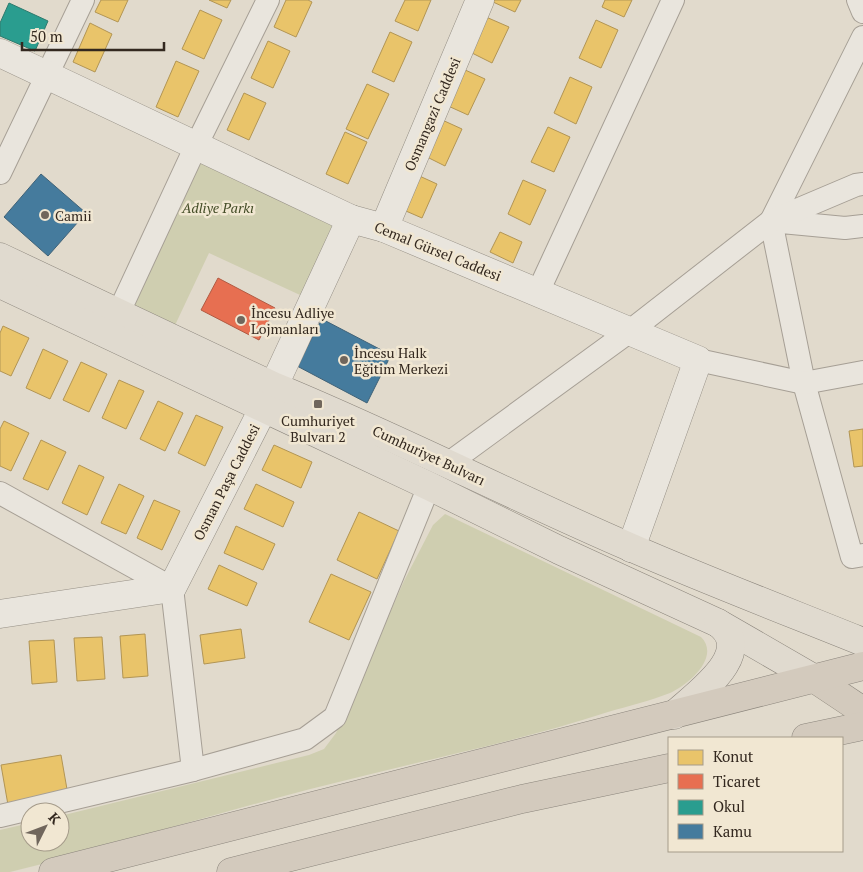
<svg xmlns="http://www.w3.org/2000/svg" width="863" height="872" font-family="'PT Serif',serif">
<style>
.green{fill:#cfceb0}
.homes{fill:#e9c46a;stroke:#b29554}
.shops{fill:#e76f51;stroke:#b15a42}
.schools{fill:#2a9d8f;stroke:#2d7a6d}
.public{fill:#457b9d;stroke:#406277}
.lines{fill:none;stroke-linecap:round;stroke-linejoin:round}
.street-casing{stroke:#a69f95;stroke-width:24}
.secondary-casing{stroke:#958f85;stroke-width:29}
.primary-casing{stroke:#8b857c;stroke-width:29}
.highway-casing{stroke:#8b857c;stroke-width:29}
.street{stroke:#e9e5dd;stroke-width:22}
.secondary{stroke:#e9e5dd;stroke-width:28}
.primary{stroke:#e0dacf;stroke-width:28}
.highway{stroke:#d3cabd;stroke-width:28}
.poi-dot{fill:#70665c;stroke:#f1e7d2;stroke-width:2}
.labels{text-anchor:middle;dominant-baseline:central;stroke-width:5;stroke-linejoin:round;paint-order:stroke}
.street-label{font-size:14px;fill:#33281f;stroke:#f1e7d2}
.park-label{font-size:14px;font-style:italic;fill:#444d27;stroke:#f1e7d2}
.poi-label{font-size:14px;fill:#33281f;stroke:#f1e7d2;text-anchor:start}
</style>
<rect width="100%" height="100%" fill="#e1dacc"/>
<g class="green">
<path d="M196,146L351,219L313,301L209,253L169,338L118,314Z"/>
<path d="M445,514L701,637C721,657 688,685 670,693C650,701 628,706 608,712C529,738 447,755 367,775C258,801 150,834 42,864L10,872H0V830L30,823V842H60V816L309,755L324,749L336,733L404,581L433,525Z"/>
</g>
<g class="homes">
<path d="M101,0H128L118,22L95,12Z"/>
<path d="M209,0H231L227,8Z"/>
<path d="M286,0H308L312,2L296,37L274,27Z"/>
<path d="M405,0H431L418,31L395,21Z"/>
<path d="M494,0H521L515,12L493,2Z"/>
<path d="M605,0H632L624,17L602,7Z"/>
<path d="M200,10L222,20L204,59L182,49Z"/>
<path d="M486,17L509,27L492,63L470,52Z"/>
<path d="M596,20L618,30L601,68L579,58Z"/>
<path d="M90,23L112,34L95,72L73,62Z"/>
<path d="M390,32L412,42L394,82L372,72Z"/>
<path d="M268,41L290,51L273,88L251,78Z"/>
<path d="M176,61L199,71L178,117L156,107Z"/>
<path d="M463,69L485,79L468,115L446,105Z"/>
<path d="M570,77L592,87L576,124L554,113Z"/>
<path d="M367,84L389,94L368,139L346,129Z"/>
<path d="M244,93L266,103L249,140L227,130Z"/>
<path d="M440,119L462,129L445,166L423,155Z"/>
<path d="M548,127L570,137L554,172L531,162Z"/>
<path d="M345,132L367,142L348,184L326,174Z"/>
<path d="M415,174L437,184L422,218L399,208Z"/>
<path d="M523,180L546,190L530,225L508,214Z"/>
<path d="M500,232L522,242L513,263L490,252Z"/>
<path d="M3,326L29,338L11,376L0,371V333Z"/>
<path d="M43,349L68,361L50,399L26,388Z"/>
<path d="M81,362L107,374L89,412L63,400Z"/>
<path d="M119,380L144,391L126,429L102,418Z"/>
<path d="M158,401L183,413L165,451L140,439Z"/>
<path d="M196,415L223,427L205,466L178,453Z"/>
<path d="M4,421L29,433L11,471L0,466V429Z"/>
<path d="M863,429V466L854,467L849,431Z"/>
<path d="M41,440L66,452L48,490L23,479Z"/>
<path d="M274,445L312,462L301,488L262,470Z"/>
<path d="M79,465L104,477L87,515L62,503Z"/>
<path d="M119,484L144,496L126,534L101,523Z"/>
<path d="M256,484L294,502L283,527L244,509Z"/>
<path d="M154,500L180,511L162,550L137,538Z"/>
<path d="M359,512L399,531L377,579L337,560Z"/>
<path d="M236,526L275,544L263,570L224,553Z"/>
<path d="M219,565L257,583L247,606L208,589Z"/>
<path d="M331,574L371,592L349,640L309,622Z"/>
<path d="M241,629L245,658L204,664L200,635Z"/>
<path d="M145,634L148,676L123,678L120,636Z"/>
<path d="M102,637L105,679L77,681L74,638Z"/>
<path d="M54,640L57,682L32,684L29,641Z"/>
<path d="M61,755L68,795L8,805L1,765Z"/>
</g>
<path class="shops" d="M218,278L275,308L259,340L201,310Z"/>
<path class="schools" d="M9,3L48,21L35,51L0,36V23Z"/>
<g class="public">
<path d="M41,174L86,213L48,256L4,217Z"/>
<path d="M322,319L391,355L367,403L297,366Z"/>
</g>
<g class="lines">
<defs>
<g id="street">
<path d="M858,0L863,12"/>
<path d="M0,173L83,0"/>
<path d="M771,221L863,37"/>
<path d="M863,226L845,228L771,221L804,383L852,557L863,555"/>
<path d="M538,292L673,0"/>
<path d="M118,314L196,146L268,0"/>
<path d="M698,360L804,383L863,372"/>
<path d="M449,463L630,331L771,221L856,185L863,184"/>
<path d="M0,493L172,588L193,770"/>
<path d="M0,816L193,770L305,739L335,717L429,486"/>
</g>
<g id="secondary">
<path d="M0,53L351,219L384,228L698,360L631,548"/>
<path d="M384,228L480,0"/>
<path d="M0,614L172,588L263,409L351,219"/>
</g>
<g id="primary">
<path d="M0,257L273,386C395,436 511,496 632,548C708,581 786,611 863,642"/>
<path d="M0,284L429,486L559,550L718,623L815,679"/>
<path d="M674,715C695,695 758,653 718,623"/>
</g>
<g id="highway">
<path d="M815,679L863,711"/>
<path d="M806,738L863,726"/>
<path d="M53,872L863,666"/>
<path d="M231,872L522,799L669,768"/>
</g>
</defs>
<use href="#street" class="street-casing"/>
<use href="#secondary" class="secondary-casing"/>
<use href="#primary" class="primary-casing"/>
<use href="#highway" class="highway-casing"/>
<use href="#street" class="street"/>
<use href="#secondary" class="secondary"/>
<use href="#primary" class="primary"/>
<use href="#highway" class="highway"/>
</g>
<g class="poi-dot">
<circle cx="45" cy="215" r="5"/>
<circle cx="241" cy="320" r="5"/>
<circle cx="344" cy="360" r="5"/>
<rect x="313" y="399" width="10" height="10" rx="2.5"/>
</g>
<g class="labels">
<g class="street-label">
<text transform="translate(432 114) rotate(-67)">Osmangazi Caddesi</text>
<text transform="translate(438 251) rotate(22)">Cemal Gürsel Caddesi</text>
<text transform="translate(429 455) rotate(25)">Cumhuriyet Bulvarı</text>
<text transform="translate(226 482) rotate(-63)">Osman Paşa Caddesi</text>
</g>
<g class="park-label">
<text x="218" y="207">Adliye Parkı</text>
</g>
<g class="poi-label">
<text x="55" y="215">Camii</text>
<text x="251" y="312">İncesu Adliye<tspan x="251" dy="16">Lojmanları</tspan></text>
<text x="354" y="352">İncesu Halk<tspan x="354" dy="16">Eğitim Merkezi</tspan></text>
<text x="318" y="420" text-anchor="middle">Cumhuriyet<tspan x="318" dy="16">Bulvarı 2</tspan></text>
</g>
</g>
<rect x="668" y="737" width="175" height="115" fill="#f1e7d2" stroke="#a59b8a"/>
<rect x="678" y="750" width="25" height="15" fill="#e9c46a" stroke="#a59b8a"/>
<text x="713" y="762" font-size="15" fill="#33281f">Konut</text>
<rect x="678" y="774" width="25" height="15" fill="#e76f51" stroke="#a59b8a"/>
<text x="713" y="787" font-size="15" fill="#33281f">Ticaret</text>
<rect x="678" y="800" width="25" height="15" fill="#2a9d8f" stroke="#a59b8a"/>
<text x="713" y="812" font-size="15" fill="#33281f">Okul</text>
<rect x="678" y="824" width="25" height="15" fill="#457b9d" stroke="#a59b8a"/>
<text x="713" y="837" font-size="15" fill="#33281f">Kamu</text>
<g transform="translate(45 827) rotate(48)"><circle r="24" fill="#f1e7d2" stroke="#a59b8a"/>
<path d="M0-4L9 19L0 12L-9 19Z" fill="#70665c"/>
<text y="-8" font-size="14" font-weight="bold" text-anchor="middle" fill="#33281f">K</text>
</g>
<path d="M22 42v8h142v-8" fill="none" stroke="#33281f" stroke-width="2.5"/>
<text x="30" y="42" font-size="15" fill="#33281f" stroke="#f1e7d2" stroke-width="4" paint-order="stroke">50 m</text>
</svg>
